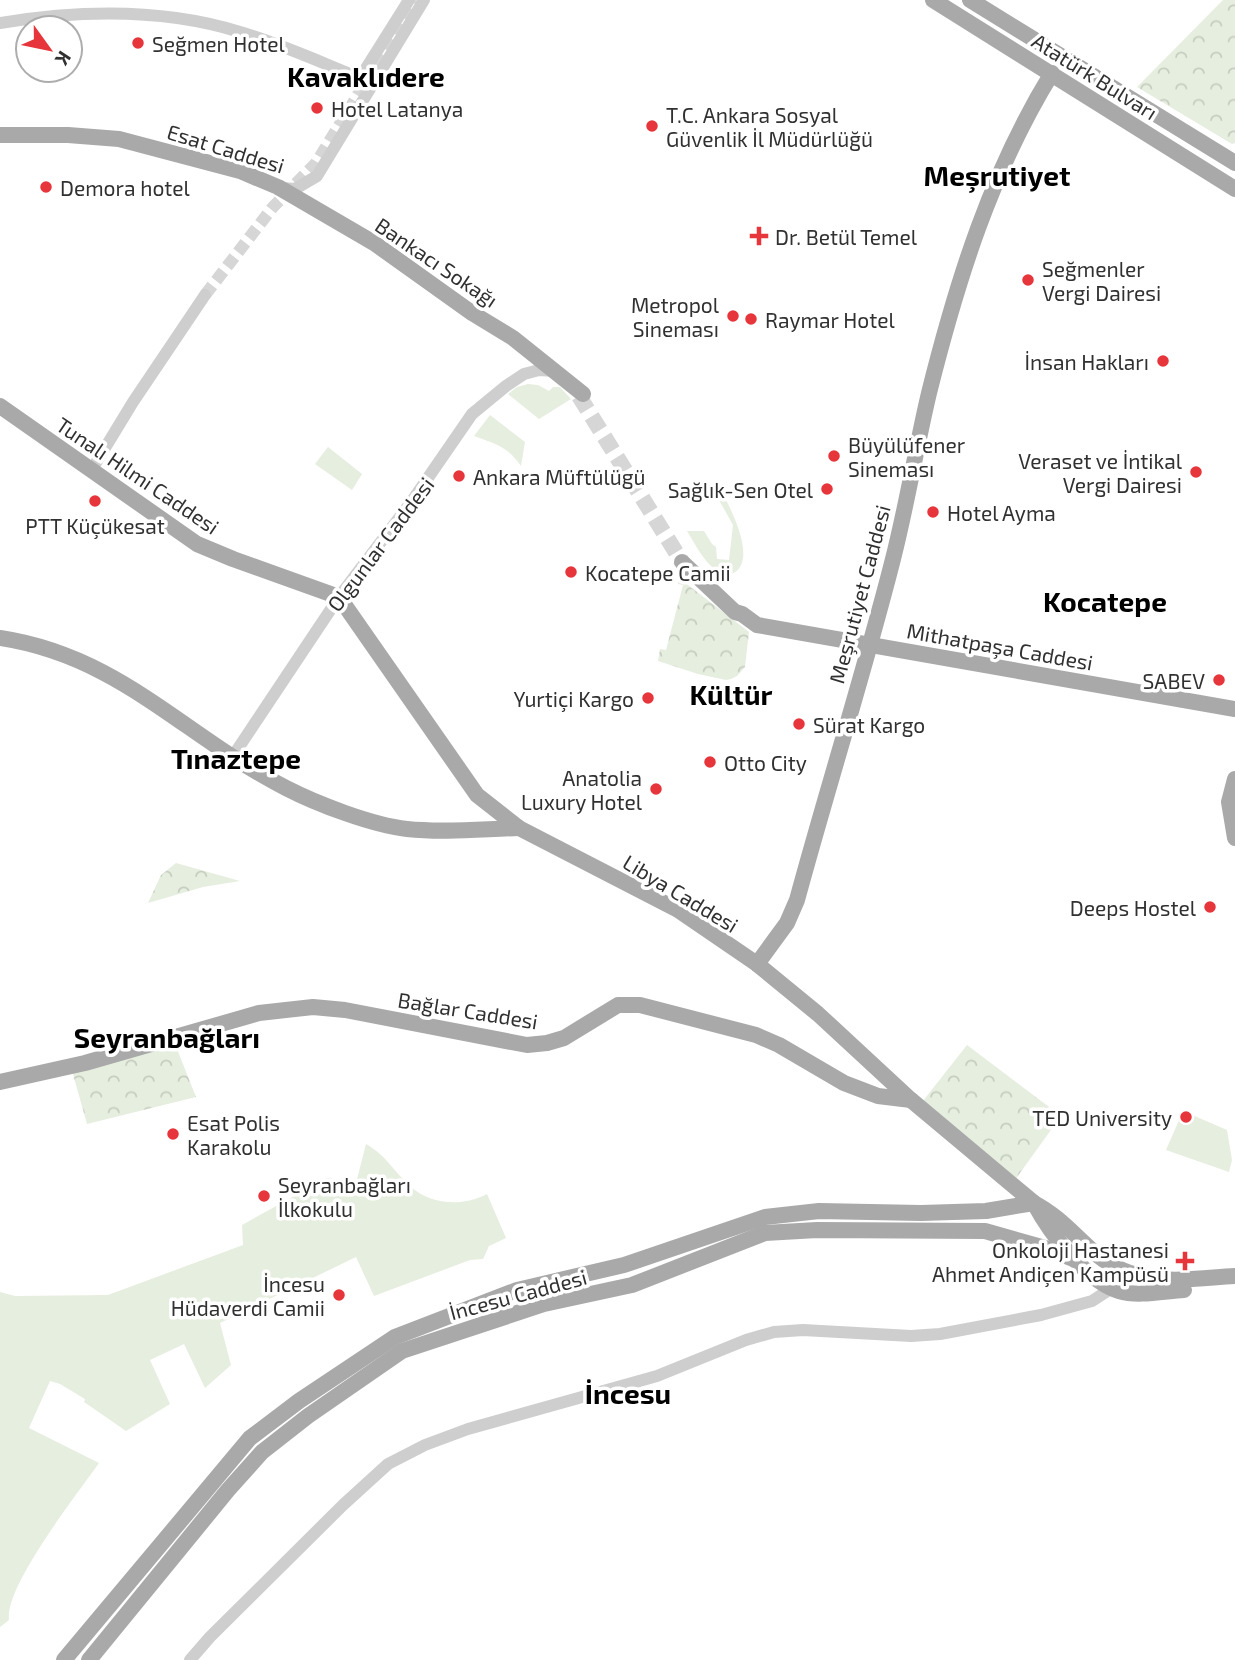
<svg xmlns="http://www.w3.org/2000/svg" width="1235" height="1660" font-family="'Exo 2',sans-serif">
<style>
.green{fill:#e6eedf}
.forest{fill:url(#forest-crowns)}
.lines{fill:none;stroke-linecap:round;stroke-linejoin:round}
.minor-tunnel{stroke:#d6d6d6;stroke-width:12;stroke-dasharray:12 6;stroke-linecap:butt}
.major-tunnel{stroke:#d6d6d6;stroke-width:16;stroke-dasharray:16 8;stroke-linecap:butt}
.minor{stroke:#cecece;stroke-width:12}
.major{stroke:#a9a9a9;stroke-width:16}
.poi-dot{fill:#e6353b;stroke:#fff;stroke-width:2.5}
.labels{text-anchor:middle;dominant-baseline:central;stroke-width:7;stroke-linejoin:round;paint-order:stroke}
.poi-label{font-size:21px;fill:#313131;stroke:#fff;text-anchor:start}
.street-label{font-size:21px;fill:#313131;stroke:#fff}
.district-label{font-size:28px;font-weight:bold;fill:#000;stroke:#fff}
</style>
<defs>
<pattern id="forest-crowns" width="20" height="18" patternUnits="userSpaceOnUse" patternTransform="scale(1.75)"><rect width="20" height="18" fill="#e6eedf"/><path d="M2 6a3 3 0 1 1 6 0M12 15a3 3 0 1 1 6 0" fill="none" stroke="#c6cdc0"/></pattern>
</defs>
<rect width="100%" height="100%" fill="#fff"/>
<g class="green">
<path d="M528,384L538,385L549,391L553,387H560L571,399L539,419L508,394L517,387Z"/>
<path d="M490,415L525,442L521,466C507,446 496,444 474,436Z"/>
<path d="M328,447L362,474L352,490L315,464Z"/>
<path d="M719,487C729,505 762,565 729,575C709,573 697,547 687,531H704L712,544L716,547L717,559L729,560L733,525L714,491Z"/>
<path d="M1183,1111L1227,1130L1232,1160L1229,1172L1166,1150Z"/>
<path d="M366,1144C387,1156 393,1171 410,1186C430,1205 463,1207 487,1194L506,1238L489,1246L483,1259L470,1260L374,1296L356,1257L220,1323L231,1365L205,1388L184,1344L150,1360L170,1404L126,1431L84,1402L85,1399L60,1384L50,1381L29,1428L99,1463C78,1493 4,1587 9,1620L0,1627V1292L15,1296L108,1295L243,1245L242,1225L327,1178L356,1183Z"/>
</g>
<g class="forest">
<path d="M1223,0H1235V143L1232,144L1137,87Z"/>
<path d="M679,578L749,632L745,667L737,676L731,679L726,680L698,674L658,661L660,649L666,650L683,585L678,584Z"/>
<path d="M176,863L240,881L203,887L148,903L161,875Z"/>
<path d="M173,1039L196,1097L87,1124L71,1067Z"/>
<path d="M967,1045L1061,1116L1012,1184L919,1106Z"/>
</g>
<g class="lines">
<path class="minor-tunnel" d="M205,295L273,207L316,163L416,0"/>
<path class="major-tunnel" d="M579,396L682,562"/>
<g class="minor">
<path d="M0,23C79,10 163,8 240,32C281,44 320,62 360,78L409,0"/>
<path d="M282,188L295,189L317,176L424,0"/>
<path d="M91,471L133,402L205,295"/>
<path d="M233,756L339,597L412,501L472,414L506,386L524,374L539,370L555,371"/>
<path d="M190,1660L210,1637L343,1505L388,1464L425,1445L468,1429L657,1376L746,1340L774,1332L803,1330L911,1336L940,1334L1041,1315L1092,1301L1112,1288"/>
</g>
<g class="major">
<path d="M933,0L1235,189"/>
<path d="M970,0L1235,163"/>
<path d="M0,135H68L119,139L240,171L278,187L374,243L472,313L513,338L583,394"/>
<path d="M0,406L197,544L233,559L339,597L477,795L519,828L678,910L757,964L818,1014L911,1100L1034,1203C1059,1216 1075,1236 1096,1254C1139,1289 1184,1279 1235,1276"/>
<path d="M682,562L735,612L742,614L757,625L1235,709"/>
<path d="M0,638C120,656 185,737 286,788C317,804 372,825 407,829C444,833 482,829 519,828"/>
<path d="M1235,779L1229,802L1235,838"/>
<path d="M757,964L787,923L797,900C828,786 864,673 893,559C907,504 916,448 929,393C957,281 991,172 1052,73"/>
<path d="M0,1082L85,1063L259,1013L313,1007L345,1010L527,1045L547,1043L564,1038L618,1005H640L756,1035L779,1045L844,1083L878,1096L911,1100"/>
<path d="M1034,1203C1050,1233 1086,1281 1119,1291C1138,1297 1165,1291 1184,1290"/>
<path d="M64,1660L250,1438L299,1401L395,1337L517,1290L624,1265L765,1217L819,1211L921,1213L986,1211L1034,1203"/>
<path d="M89,1660L228,1490L262,1452L308,1416L402,1351L544,1304L632,1285L765,1233L817,1230L985,1231L1045,1248L1076,1260"/>
</g>
</g>
<g class="poi-dot">
<circle cx="138" cy="43" r="7"/>
<circle cx="317" cy="108" r="7"/>
<circle cx="652" cy="126" r="7"/>
<circle cx="46" cy="187" r="7"/>
<path d="M755.5 225.5h7v7h7v7h-7v7h-7v-7h-7v-7h7z"/>
<circle cx="1028" cy="280" r="7"/>
<circle cx="733" cy="316" r="7"/>
<circle cx="751" cy="319" r="7"/>
<circle cx="1163" cy="361" r="7"/>
<circle cx="834" cy="456" r="7"/>
<circle cx="1196" cy="472" r="7"/>
<circle cx="459" cy="476" r="7"/>
<circle cx="827" cy="489" r="7"/>
<circle cx="95" cy="501" r="7"/>
<circle cx="933" cy="512" r="7"/>
<circle cx="571" cy="572" r="7"/>
<circle cx="1219" cy="680" r="7"/>
<circle cx="648" cy="698" r="7"/>
<circle cx="799" cy="724" r="7"/>
<circle cx="710" cy="762" r="7"/>
<circle cx="656" cy="789" r="7"/>
<circle cx="1210" cy="907" r="7"/>
<circle cx="1186" cy="1117" r="7"/>
<circle cx="173" cy="1134" r="7"/>
<circle cx="264" cy="1196" r="7"/>
<path d="M1181.5 1250.5h7v7h7v7h-7v7h-7v-7h-7v-7h7z"/>
<circle cx="339" cy="1295" r="7"/>
</g>
<g class="labels">
<g class="poi-label">
<text x="152" y="43">Seğmen Hotel</text>
<text x="331" y="108">Hotel Latanya</text>
<text x="666" y="114">T.C. Ankara Sosyal<tspan x="666" dy="24">Güvenlik İl Müdürlüğü</tspan></text>
<text x="60" y="187">Demora hotel</text>
<text x="775" y="236">Dr. Betül Temel</text>
<text x="1042" y="268">Seğmenler<tspan x="1042" dy="24">Vergi Dairesi</tspan></text>
<text x="719" y="304" text-anchor="end">Metropol<tspan x="719" dy="24">Sineması</tspan></text>
<text x="765" y="319">Raymar Hotel</text>
<text x="1149" y="361" text-anchor="end">İnsan Hakları</text>
<text x="848" y="444">Büyülüfener<tspan x="848" dy="24">Sineması</tspan></text>
<text x="1182" y="460" text-anchor="end">Veraset ve İntikal<tspan x="1182" dy="24">Vergi Dairesi</tspan></text>
<text x="473" y="476">Ankara Müftülügü</text>
<text x="813" y="489" text-anchor="end">Sağlık-Sen Otel</text>
<text x="947" y="512">Hotel Ayma</text>
<text x="95" y="525" text-anchor="middle">PTT Küçükesat</text>
<text x="585" y="572">Kocatepe Camii</text>
<text x="1205" y="680" text-anchor="end">SABEV</text>
<text x="634" y="698" text-anchor="end">Yurtiçi Kargo</text>
<text x="813" y="724">Sürat Kargo</text>
<text x="724" y="762">Otto City</text>
<text x="642" y="777" text-anchor="end">Anatolia<tspan x="642" dy="24">Luxury Hotel</tspan></text>
<text x="1196" y="907" text-anchor="end">Deeps Hostel</text>
<text x="1172" y="1117" text-anchor="end">TED University</text>
<text x="187" y="1122">Esat Polis<tspan x="187" dy="24">Karakolu</tspan></text>
<text x="278" y="1184">Seyranbağları<tspan x="278" dy="24">İlkokulu</tspan></text>
<text x="1169" y="1249" text-anchor="end">Onkoloji Hastanesi<tspan x="1169" dy="24">Ahmet Andiçen Kampüsü</tspan></text>
<text x="325" y="1283" text-anchor="end">İncesu<tspan x="325" dy="24">Hüdaverdi Camii</tspan></text>
</g>
<g class="street-label">
<text transform="translate(1095 76) rotate(32)">Atatürk Bulvarı</text>
<text transform="translate(226 148) rotate(17)">Esat Caddesi</text>
<text transform="translate(437 262) rotate(34)">Bankacı Sokağı</text>
<text transform="translate(138 475) rotate(34)">Tunalı Hilmi Caddesi</text>
<text transform="translate(380 544) rotate(-53)">Olgunlar Caddesi</text>
<text transform="translate(859 594) rotate(-75)">Meşrutiyet Caddesi</text>
<text transform="translate(1000 646) rotate(10)">Mithatpaşa Caddesi</text>
<text transform="translate(681 893) rotate(31)">Libya Caddesi</text>
<text transform="translate(468 1010) rotate(9)">Bağlar Caddesi</text>
<text transform="translate(518 1294) rotate(-15)">İncesu Caddesi</text>
</g>
<g class="district-label">
<text x="366" y="76">Kavaklıdere</text>
<text x="997" y="175">Meşrutiyet</text>
<text x="1105" y="601">Kocatepe</text>
<text x="731" y="694">Kültür</text>
<text x="236" y="758">Tınaztepe</text>
<text x="167" y="1037">Seyranbağları</text>
<text x="628" y="1393">İncesu</text>
</g>
</g>
<g transform="translate(49 49) rotate(123)"><circle r="33" fill="#ffffff" stroke="#adadad" stroke-width="2"/>
<path d="M0-5L12 26L0 18L-12 26Z" fill="#e6353b"/>
<text y="-10" font-size="19" font-weight="bold" text-anchor="middle" fill="#313131">K</text>
</g>
</svg>
